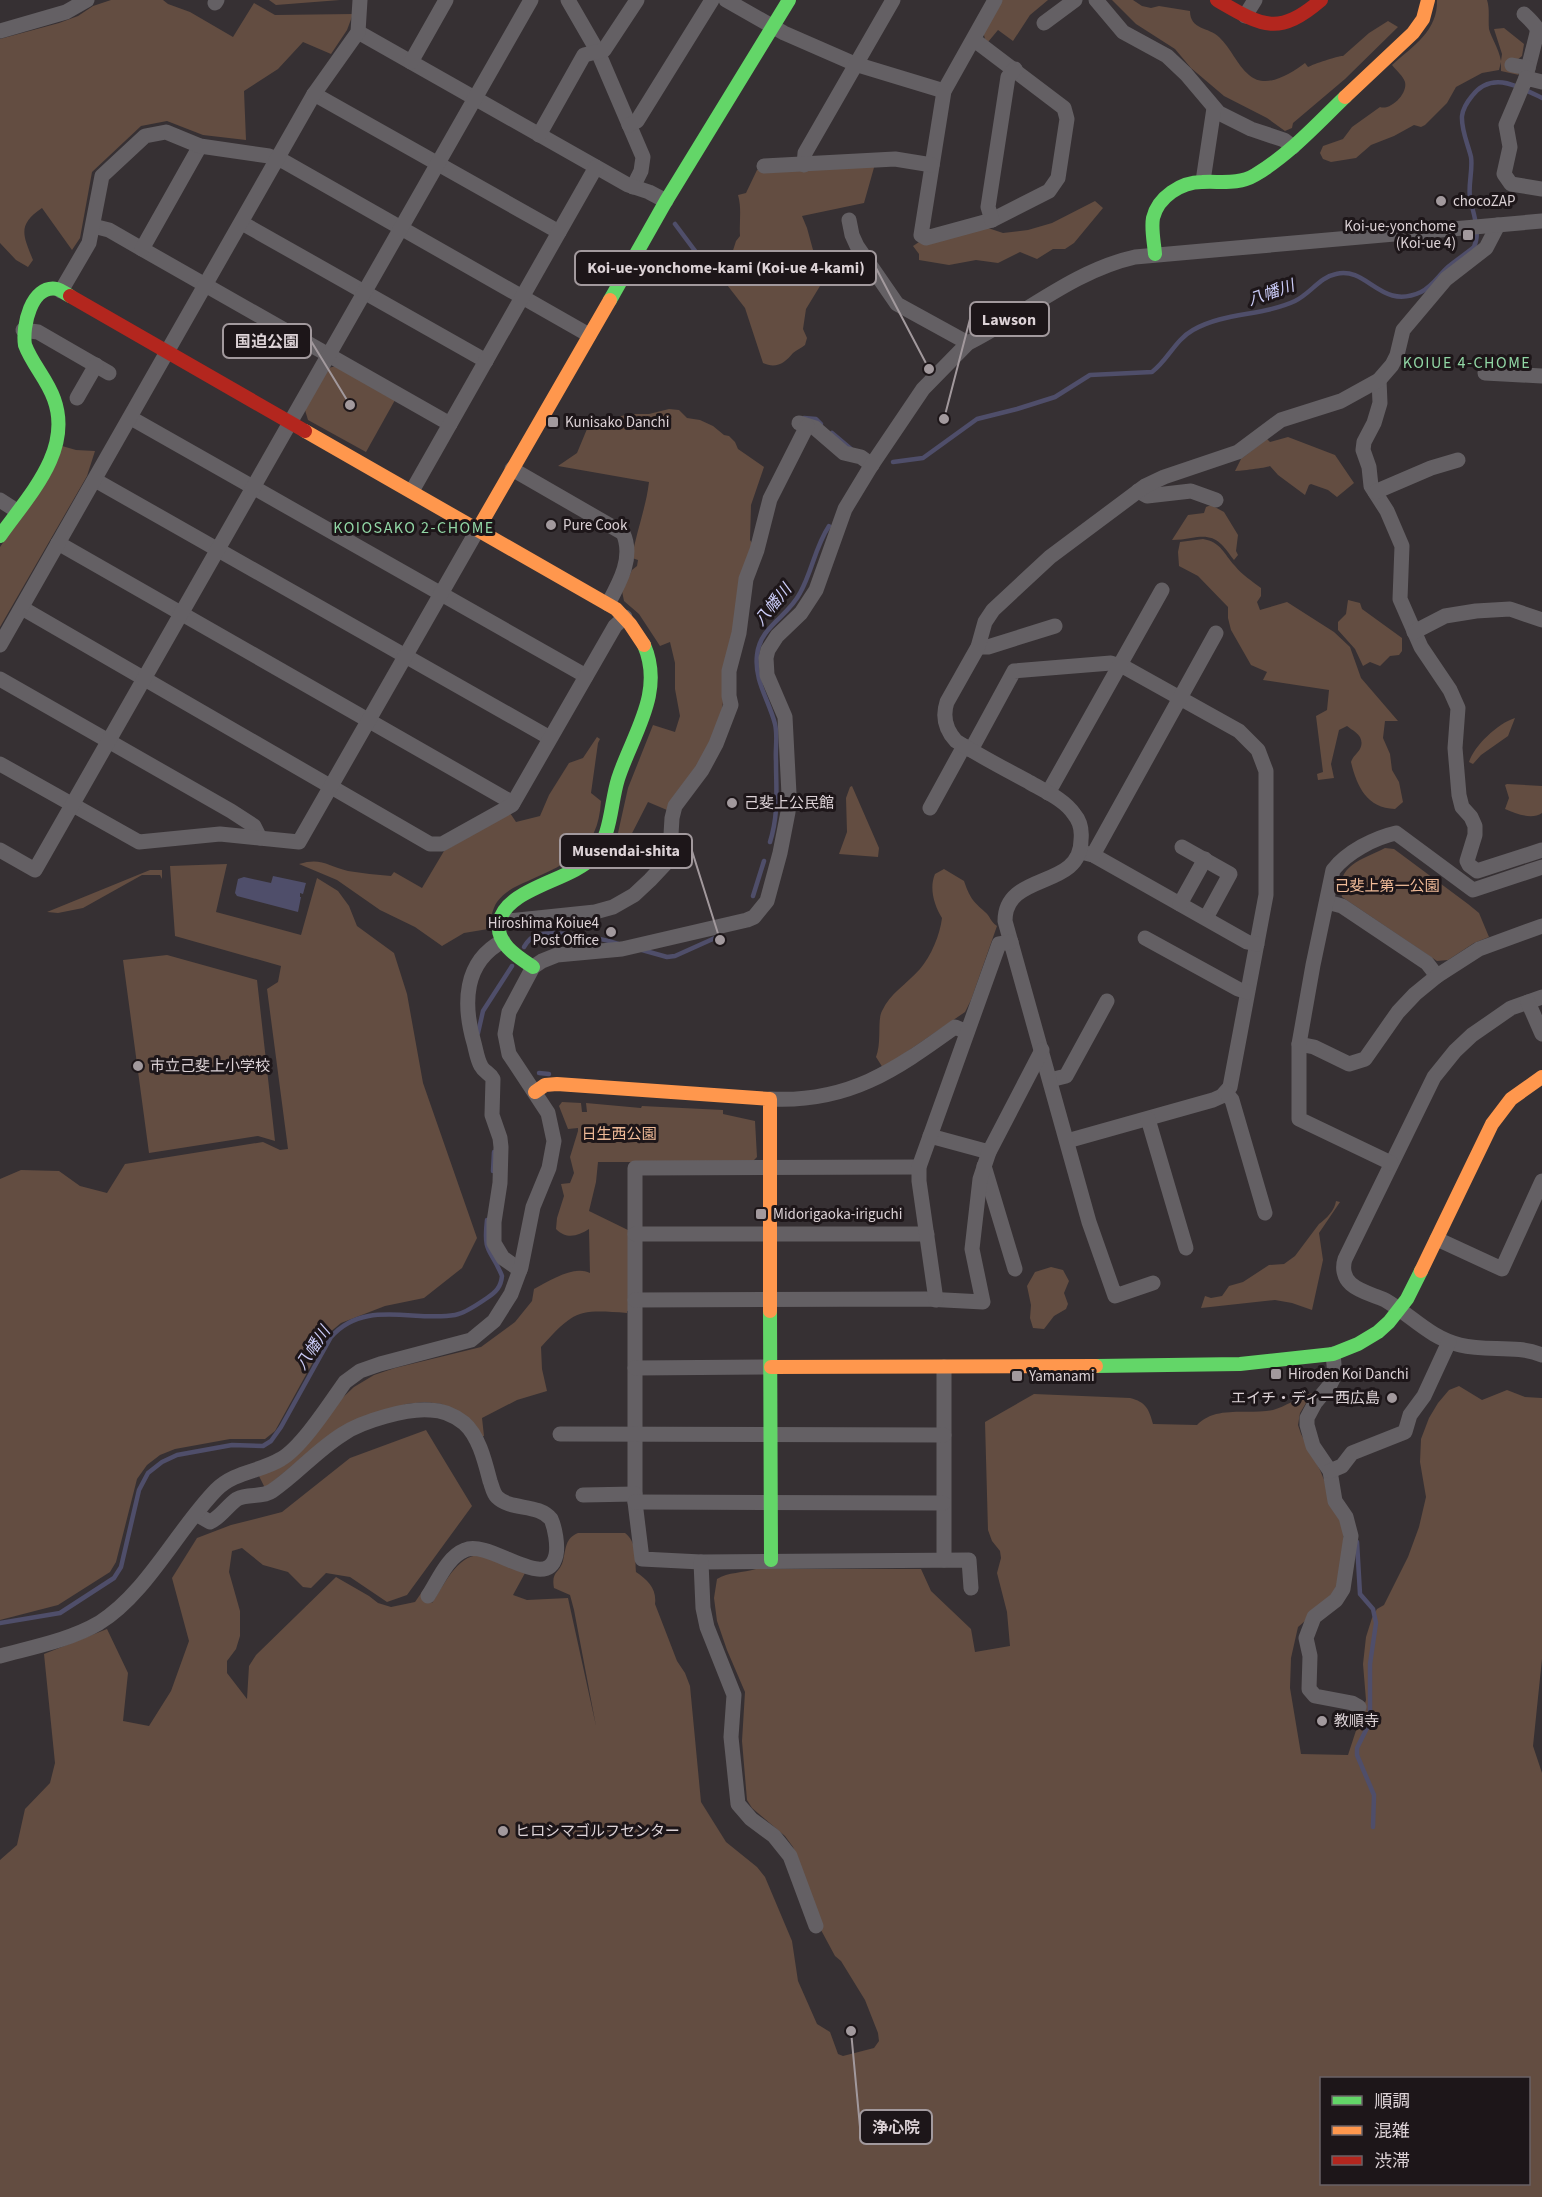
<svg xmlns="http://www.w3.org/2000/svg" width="1542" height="2197" font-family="'Source Sans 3','Noto Sans JP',sans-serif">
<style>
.green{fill:#634d41;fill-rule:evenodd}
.water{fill:#4f4e6a}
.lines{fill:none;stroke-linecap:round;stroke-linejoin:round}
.stream{stroke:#4f4e6a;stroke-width:4.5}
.street{stroke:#646064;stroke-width:15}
.fast{stroke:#63d668;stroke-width:14}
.slow{stroke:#ff974d;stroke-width:14}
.jam{stroke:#b3261e;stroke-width:14}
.poi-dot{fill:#a2999d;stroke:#1d1619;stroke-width:2}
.labels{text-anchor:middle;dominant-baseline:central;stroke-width:6;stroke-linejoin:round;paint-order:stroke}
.poi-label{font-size:15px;fill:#dcd2d6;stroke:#1d1619;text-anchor:start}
.park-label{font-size:15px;fill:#efba97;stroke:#1d1619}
.water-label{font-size:16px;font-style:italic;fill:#cbccf8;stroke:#1d1619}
.neighbourhood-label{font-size:16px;letter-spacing:1.5px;fill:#91d7a5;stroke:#1d1619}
.leader{fill:none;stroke:#a2999d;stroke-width:2}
.callout-dot{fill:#a2999d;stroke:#1d1619;stroke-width:2}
.callout{fill:#1d1619;stroke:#a2999d;stroke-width:2}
.callout-label{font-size:16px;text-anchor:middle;font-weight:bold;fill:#dcd2d6}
</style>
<rect width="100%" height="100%" fill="#363033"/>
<g class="green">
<path d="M111,0H163L168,4L190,12L233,37L254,3L275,15L353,14L347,30L331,54L303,42L278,69L244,91L246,140L203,135L167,121L141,126L92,172L80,238L72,250L42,208C17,225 23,235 33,260L28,267L16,260L0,243V39L59,23L78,16L93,6Z"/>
<path d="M269,0H340L276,5Z"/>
<path d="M1001,0H1048L1030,15L1013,41L998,30L988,42L985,39L983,31Z"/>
<path d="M1112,0H1133L1142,6L1151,8L1159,6L1190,11C1190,30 1209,27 1219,37C1231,48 1237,65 1249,75C1266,90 1290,74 1305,63L1308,67C1314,64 1337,56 1343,56L1369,33L1388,21L1398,27L1345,79L1293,123L1292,128L1285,131L1267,118L1224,96L1191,68L1175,49L1136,24Z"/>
<path d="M1437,0H1487C1490,9 1488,19 1489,29C1491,37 1499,49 1501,61L1502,54L1494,29L1504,28L1524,44L1522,56L1517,60L1516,71L1519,75L1501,71V62L1499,70L1482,73L1456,87L1447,103L1425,125L1421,127L1414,125L1394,136L1371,145L1356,158L1331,162L1323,159L1320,153L1323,146L1343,139L1352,127L1380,107C1390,111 1408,94 1405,82C1403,76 1396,70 1392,65C1413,46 1438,31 1437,0Z"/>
<path d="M875,164L864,203L802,216L807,228L821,279L820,286L806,309L803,329L807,338L805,345C802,348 796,350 793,353C785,363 776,369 763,363L745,308L717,272L729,263L736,241L740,236C739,222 742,209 738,195L746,193L757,170Z"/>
<path d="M1095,201L1103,208L1074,243L1065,249H1053L1037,259L1020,252L998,263L976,260L949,265L919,260V254L913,246L919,242L982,226L1003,233L1028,230L1052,223Z"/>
<path d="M337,366L395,400L366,452L308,420L305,410L328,368Z"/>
<path d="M669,409L679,410L687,418L700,420L713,426L724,435L729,436L735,442L738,449L764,467L751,505L750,540L753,545L723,700C722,732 687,783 667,810L648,802L626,845L616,842L628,788L653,725L675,732L680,716L675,689V663L670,642L660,646L639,614L624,601L622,591L632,570L637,566L638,560L632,558C636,532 646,508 649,482L558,466L577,453L587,429L594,422L613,421L621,416L632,414H649Z"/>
<path d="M1288,437L1335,455L1354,483L1337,497L1328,490L1311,484L1309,485L1305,495L1278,475L1270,466C1265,468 1240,471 1235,471L1241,459L1267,439L1270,442Z"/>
<path d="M62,446L76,450L95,451L87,476L0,627V547L52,472Z"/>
<path d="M1211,505L1224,512L1238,535L1236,551L1238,555L1234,560C1221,542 1215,533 1191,538C1185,539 1178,540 1172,540L1188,515L1204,513L1206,507Z"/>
<path d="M1203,539C1221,542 1224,554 1235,566C1242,575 1252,581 1261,588V596L1257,602L1260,610L1287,602L1334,632L1350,647L1361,678L1398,721H1385L1383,738L1390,754L1392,770L1399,782L1403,802L1395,809C1367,808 1357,787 1351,762C1353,756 1357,754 1360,749C1366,736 1353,731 1347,726L1339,730L1331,764L1334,778L1318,780L1317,774L1323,772L1316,716L1327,710L1329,690L1263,680L1267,672L1251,665L1231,630L1228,618V607L1198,576L1179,566L1178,552L1180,542Z"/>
<path d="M1348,600L1360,603L1362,609L1402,638V651L1399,655L1390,656L1380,666L1370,662L1363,666L1355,649L1338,630V622L1346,614Z"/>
<path d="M1515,718L1508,736L1481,755L1473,764L1469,762C1474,746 1498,723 1515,718Z"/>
<path d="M597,737L600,739L598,743L591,793L601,801C598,852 569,862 528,881C516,886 505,891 497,902C492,909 491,920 488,929L464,933L442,946L415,927L380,910L337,880L299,864C321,857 328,866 348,871C362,873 377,875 391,876L394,872L422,888L444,851L510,813L516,822L540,816L549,795L569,763L583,758Z"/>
<path d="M1507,784L1542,786V813C1532,820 1516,814 1505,809L1509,798L1505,785Z"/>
<path d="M852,786L879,848L878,857L839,854L847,832L846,798L850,787Z"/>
<path d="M1385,848L1394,849L1468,904L1479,913L1489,937L1474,943L1448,960L1437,961L1342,897C1335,865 1362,860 1385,848Z"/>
<path d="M227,864L216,912L301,935L317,878L338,891L349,906L357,926L394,953L407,994L423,1083L477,1238L462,1268L424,1298L385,1306L341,1323L329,1333L275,1431L265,1439H230L175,1449L160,1455L147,1465L137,1479L116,1562L110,1572L58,1605L0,1620V1179L21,1170L59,1171L80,1186L107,1193L125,1164L263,1142L280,1150L288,1149L267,989L278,982L281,966L175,936L170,866Z"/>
<path d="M944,869L964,881C970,898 972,900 985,912C991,917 989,920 997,926L971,1000L965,1012L883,1068L876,1057C882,1042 877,1020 882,1011C890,993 907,984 920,969C931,956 940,935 942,918C934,905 929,888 935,874Z"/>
<path d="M150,870H162V879L160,875H142L83,908L58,913L47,912Z"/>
<path d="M167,955L257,980L275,1141L258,1136L149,1153L123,960Z"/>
<path d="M562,1102L581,1103L582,1112H587L586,1103L641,1108L642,1106L723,1110V1114L755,1121L757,1157L752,1162H598L596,1182L589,1211L630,1231V1311H627V1313C577,1309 574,1311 541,1347L542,1369L547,1391L517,1400L482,1418L484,1436L481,1437L442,1404L425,1402L406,1404L332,1433L265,1488L259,1476L354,1387L374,1375L395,1368L481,1347L515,1322L532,1301L534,1289C550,1281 573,1265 590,1273L589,1229C578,1236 567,1240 556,1229L557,1218L564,1196L561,1184L570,1183L574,1173L570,1157L578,1131V1128L568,1129L559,1106Z"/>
<path d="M1336,1201L1340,1202L1319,1233L1323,1260L1312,1310L1292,1303L1275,1300L1201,1308L1205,1296L1211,1298L1222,1296L1229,1286L1243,1282L1269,1265L1284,1264L1295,1256L1319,1224C1326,1219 1335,1210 1336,1201Z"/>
<path d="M1051,1267L1063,1270L1069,1281L1064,1293L1068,1304L1066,1309L1054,1316L1044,1329L1033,1328L1030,1318L1031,1305L1027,1286L1035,1272Z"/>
<path d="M1459,1386L1482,1400L1507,1390L1525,1397L1542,1398V1659L1533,1746L1542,1773V2197H0V1860L17,1845L25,1809L50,1783L55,1763L44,1654L107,1629L128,1673L123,1721L149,1726L171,1691L189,1641L172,1578L197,1538L231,1525L282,1512L350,1458L426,1430L472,1506L407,1595L387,1602L350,1577L326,1573L311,1588L303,1587L288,1572L263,1565L242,1548L232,1551L229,1572L240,1611V1636L236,1649L227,1661V1673L247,1699L249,1666L256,1655L336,1577L369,1596L378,1603L391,1607L415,1602L424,1589L432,1603C443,1587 457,1554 481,1555C492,1555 513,1568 525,1573L513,1595L527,1600L568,1598L596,1726L574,1610L570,1595L554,1588C551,1571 559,1574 563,1561C566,1549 565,1538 578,1533H625C637,1542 635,1558 636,1572C648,1580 657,1589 655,1604L677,1661L685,1673L690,1686L701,1802L726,1842L757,1867L765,1877L792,1941L798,1981L817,2024L830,2032L838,2054L843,2056L874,2048L879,2041L878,2033L865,2000L841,1961L835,1956L821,1930L800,1864L793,1847L785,1836L752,1808L747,1800L742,1741L745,1692L727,1650L717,1621L714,1598L717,1579C728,1572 743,1573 756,1569H921L931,1591L971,1629L975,1652L1010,1646L1007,1612L997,1573L1001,1558L1000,1551L992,1541L988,1530L985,1422L1034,1394L1130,1398C1146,1402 1149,1409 1153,1424L1197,1425C1215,1405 1249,1415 1273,1410C1284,1407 1300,1397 1312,1393L1300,1413L1298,1425L1301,1434L1320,1470L1343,1526L1344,1547L1343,1569L1331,1599L1298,1627L1291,1658L1290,1688L1301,1754L1348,1755L1366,1700L1363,1664L1366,1637L1372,1618L1377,1609L1384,1605L1408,1557L1419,1527L1426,1497L1420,1462L1421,1439L1429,1418L1438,1403L1449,1390ZM1322,2078H1528V2184H1322Z"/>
</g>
<path class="water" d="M273,876L306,883L303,894L300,893V897H301L298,912L237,896L235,893L238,879L244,877L271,883Z"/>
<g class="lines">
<g class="stream">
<path d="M675,224L713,275"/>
<path d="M804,418L816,419L821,424"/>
<path d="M832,433L851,449"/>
<path d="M893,462L923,458L977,419L1017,409L1055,397L1090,375L1152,372C1168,360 1175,340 1193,330C1224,312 1263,316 1295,301C1310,294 1320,277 1336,274C1368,266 1380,311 1421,292C1433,286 1439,275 1448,267C1456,260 1466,254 1474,247C1481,232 1473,213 1470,198C1468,184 1473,170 1471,157C1468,144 1461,130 1462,116C1463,108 1467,102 1472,96C1492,70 1519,87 1542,98"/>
<path d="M770,842C779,813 776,790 776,761C775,749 778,736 775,724C769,700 754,681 757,655C760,626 788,617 800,593C812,572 815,547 829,526"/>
<path d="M753,896L764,861"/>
<path d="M524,947C527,942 531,936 538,935C555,930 602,938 619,944"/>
<path d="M642,950L667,957L675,956L715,938"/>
<path d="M478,1033L483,1011L512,966"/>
<path d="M539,1073L549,1074"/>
<path d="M493,1171L494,1152"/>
<path d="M1357,1542L1360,1594L1373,1609L1376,1623L1370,1664V1722L1357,1748V1755L1374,1795L1373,1827"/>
<path d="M0,1623L60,1613L114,1578L121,1567L139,1490L148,1473L162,1462L177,1455L232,1445L263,1446L271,1441L281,1427L331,1337C364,1299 413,1322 455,1315C466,1313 478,1304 487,1298C496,1292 501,1287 502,1276C491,1248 483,1255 487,1220"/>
</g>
<g class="street">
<path d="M568,0L598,52L643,157L641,171L633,187"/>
<path d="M726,0L784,33L855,64L944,91"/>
<path d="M1096,0L1123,32L1167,56L1186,74L1219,113L1251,129L1284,140L1293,147"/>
<path d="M215,3L217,0"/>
<path d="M1524,14C1528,18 1535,24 1537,29C1538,34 1527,69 1526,78"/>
<path d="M1245,16L1255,0"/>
<path d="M1044,23L1075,0"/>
<path d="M0,31L66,12L87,0"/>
<path d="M358,32L628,185L649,192L666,201"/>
<path d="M973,39L1064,108L1067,119L1058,178L1049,191L992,220L926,238L921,235L944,91L995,0"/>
<path d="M411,62L446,0"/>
<path d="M1512,65L1528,68"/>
<path d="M1542,82L1526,78L1506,125L1510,147L1504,174L1511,184L1542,189"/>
<path d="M314,94L559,232"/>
<path d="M629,125L637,121L712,0"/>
<path d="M539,135L584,55L604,50L637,0"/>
<path d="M804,165L805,153L893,0"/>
<path d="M764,166L895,159L932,165"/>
<path d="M1203,181L1214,108"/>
<path d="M849,220L852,235L857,246L897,304L968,343"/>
<path d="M992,220L988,207L1008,77L1015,69"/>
<path d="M242,223L486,361"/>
<path d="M93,226L109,230L142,249L450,424"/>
<path d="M142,249L200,146"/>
<path d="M61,291L89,243L102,176L145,136L166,132L200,146L269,156L285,162L589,335"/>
<path d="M23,330L38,332L109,373"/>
<path d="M1485,373L1542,376"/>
<path d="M1379,380L1380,403L1374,423L1364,442L1363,450L1369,467L1371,486L1387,511L1402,546L1400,599L1421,647L1450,690L1458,708L1455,748L1459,795L1462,807L1471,817L1475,826V835L1467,861L1469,865L1477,871L1542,850"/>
<path d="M77,398L96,365"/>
<path d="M131,418L586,676"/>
<path d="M799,423L815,428L844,453L861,457L872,465"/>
<path d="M512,469L623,533C634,557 620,582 608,604"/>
<path d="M95,480L550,738"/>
<path d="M412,491L596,167"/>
<path d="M1138,491L1147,496L1191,491L1216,500"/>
<path d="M1375,492L1431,468L1458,460"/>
<path d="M0,500L17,511"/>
<path d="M58,543L513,803"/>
<path d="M22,608L430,844H442L512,805L615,626L625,617"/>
<path d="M1414,632L1445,616L1476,611L1510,609L1542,620"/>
<path d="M0,645L314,94L358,32L360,0"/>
<path d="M978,647H988L1055,626"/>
<path d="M0,679L231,811L254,826L260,838"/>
<path d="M971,750L1014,671L1111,663L1126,668L1239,731L1258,750L1266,771V895L1230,1087L1222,1096L1213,1100L1067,1141"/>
<path d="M0,764L139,842L220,834L299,842L478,529"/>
<path d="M1048,793L1162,590"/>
<path d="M930,808L964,746"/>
<path d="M1182,847L1230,874L1206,918"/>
<path d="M0,850L35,870L531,0"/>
<path d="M1085,853L1093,855L1247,942L1257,944"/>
<path d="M1093,855L1216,633"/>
<path d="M1327,902L1342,906L1427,963L1437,976"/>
<path d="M1180,904L1205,859"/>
<path d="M499,922L595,912L613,907L634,895L650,880L665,864L670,851L672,818L675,806L702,770L716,744L731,705L729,696V671L739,633L746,579L757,550L770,499L807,426"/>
<path d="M1145,938L1238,989L1247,992"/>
<path d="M503,941C463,962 463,1005 474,1043C476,1050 477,1059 481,1066C484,1072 490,1073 493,1079L492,1115L500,1138L501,1147L500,1183L494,1222V1243L503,1258L520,1270"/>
<path d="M1542,997L1511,1008L1472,1035L1455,1051L1434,1077L1345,1259C1342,1268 1344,1278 1351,1284C1360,1292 1374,1295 1385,1300C1411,1315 1430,1338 1460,1345C1488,1352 1515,1344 1542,1355"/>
<path d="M1528,1002L1542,1034"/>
<path d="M1299,1044L1314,1047L1349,1064L1365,1059L1398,1012L1415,994L1437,976L1479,949L1542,926"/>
<path d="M1050,1080L1066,1076L1107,1001"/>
<path d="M1226,1093L1232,1100L1265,1213"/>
<path d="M770,1099C848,1103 894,1071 955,1027L967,1032"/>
<path d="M1148,1119L1186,1248"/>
<path d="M930,1136L989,1152"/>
<path d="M1391,1163L1299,1119V1044L1313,965L1333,870C1347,852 1374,838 1396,833L1473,890L1542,867"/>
<path d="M984,1166L1015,1269"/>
<path d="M919,1167L635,1168V1502L642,1559L701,1562L969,1560L971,1588"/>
<path d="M635,1234H927"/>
<path d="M1437,1239L1502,1269L1542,1181"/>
<path d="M1153,1283L1115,1296L1089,1222L1005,921C1005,871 1081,890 1081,840C1082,831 1080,821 1074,814C1064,799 1044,791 1029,782C1005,769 980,756 956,741C946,730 942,717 947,702L978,647L985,622L993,610L1050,557L1145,486L1164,477L1238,452L1281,420L1341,401L1379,380L1392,365L1397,355L1403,330L1446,279L1486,248L1498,225"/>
<path d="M635,1300L926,1299L983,1302L972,1249L980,1179L989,1152L1042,1050"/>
<path d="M936,1300L919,1181V1167L999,944L1011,942"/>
<path d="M1333,1354L1335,1375L1330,1385L1315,1403L1307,1418V1425L1313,1446L1330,1471L1335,1501L1346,1517L1351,1536L1343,1589L1336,1600L1314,1617L1306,1638L1310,1656L1309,1689L1315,1696L1352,1703L1359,1707"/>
<path d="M944,1367V1560"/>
<path d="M635,1368L771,1367"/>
<path d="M560,1434L944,1435"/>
<path d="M1330,1471L1342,1466L1352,1453L1405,1432L1410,1415L1424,1396L1449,1342"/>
<path d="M583,1495L635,1494"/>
<path d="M635,1502L943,1503"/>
<path d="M196,1514L210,1522C220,1518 227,1506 237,1499C248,1493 262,1498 272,1491C297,1474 317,1450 343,1434C362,1421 408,1408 430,1410C442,1410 455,1416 464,1423C479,1436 485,1462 490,1481C492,1486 493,1493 497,1497C511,1511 538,1503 551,1519C555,1528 558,1545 556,1555C547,1594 490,1539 465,1550C447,1557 438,1581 428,1596"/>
<path d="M701,1562L703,1608L707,1627L734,1695L731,1737L738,1804L751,1819L774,1836L790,1856L816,1926"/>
<path d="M0,1656C33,1647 70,1640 99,1623C147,1593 177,1530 216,1490C235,1471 260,1472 281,1459C302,1447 330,1403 345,1382L360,1371L380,1364L471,1340L494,1321L511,1294L521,1267L533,1207L549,1168L554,1141L548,1113L509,1054L505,1034L509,1012L533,967L542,961L557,955L622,949L747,920L754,917L767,901L780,853L788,812L789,794L785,717L767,675L766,658L768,650L777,636L801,613L816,590L845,509L871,466L923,389L968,343C1024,315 1073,271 1135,257L1542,221"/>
</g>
<g class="fast">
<path d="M1155,254C1154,242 1151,229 1153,218C1158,197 1181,182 1202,182C1221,181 1238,185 1255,175C1289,155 1317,124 1345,97"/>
<path d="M610,300L666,201L789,0"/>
<path d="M0,536C28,496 73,451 54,399C47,379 32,364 25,345C22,327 31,284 57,289C61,290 66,294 70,296"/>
<path d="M533,967C518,957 496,944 499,923C505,888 571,881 593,857C612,835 610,805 618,779C632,735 665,693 644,645"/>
<path d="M770,1311L771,1560"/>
<path d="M1096,1366L1240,1364L1333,1354L1358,1344L1378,1332L1389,1322L1407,1299L1421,1271"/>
</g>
<g class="slow">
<path d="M1345,97L1413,33L1423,19L1428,0"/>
<path d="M305,431L616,609L630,624L644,645"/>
<path d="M478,529L610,300"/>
<path d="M535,1092L545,1085L557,1084L770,1099V1311"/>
<path d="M1421,1271L1492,1124L1511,1099L1542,1077"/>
<path d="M771,1367L1096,1366"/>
</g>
<g class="jam">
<path d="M1217,0C1262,26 1278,37 1321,0"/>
<path d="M70,296L305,431"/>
</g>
</g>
<g class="poi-dot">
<circle cx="1441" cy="201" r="6"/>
<rect x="1462" y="229" width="12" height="12" rx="3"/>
<rect x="547" y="416" width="12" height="12" rx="3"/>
<circle cx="551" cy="525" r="6"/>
<circle cx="732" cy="803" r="6"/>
<circle cx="611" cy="932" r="6"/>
<circle cx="138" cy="1066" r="6"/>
<rect x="755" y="1208" width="12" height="12" rx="3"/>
<rect x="1270" y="1368" width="12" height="12" rx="3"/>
<rect x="1011" y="1370" width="12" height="12" rx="3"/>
<circle cx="1392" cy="1398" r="6"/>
<circle cx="1322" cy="1721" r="6"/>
<circle cx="503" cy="1831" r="6"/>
</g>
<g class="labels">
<g class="poi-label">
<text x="1453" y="201">chocoZAP</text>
<text x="1456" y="226" text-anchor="end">Koi-ue-yonchome<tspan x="1456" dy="17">(Koi-ue 4)</tspan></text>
<text x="565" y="422">Kunisako Danchi</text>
<text x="563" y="525">Pure Cook</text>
<text x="744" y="803">己斐上公民館</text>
<text x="599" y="923" text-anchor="end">Hiroshima Koiue4<tspan x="599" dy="17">Post Office</tspan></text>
<text x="150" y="1066">市立己斐上小学校</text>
<text x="773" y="1214">Midorigaoka-iriguchi</text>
<text x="1288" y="1374">Hiroden Koi Danchi</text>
<text x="1029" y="1376">Yamanami</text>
<text x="1380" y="1398" text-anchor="end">エイチ・ディー西広島</text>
<text x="1334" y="1721">教順寺</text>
<text x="515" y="1831">ヒロシマゴルフセンター</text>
</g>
<g class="park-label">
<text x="1387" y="886">己斐上第一公園</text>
<text x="619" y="1134">日生西公園</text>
</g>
<g class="water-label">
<text transform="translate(1271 293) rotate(-19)">八幡川</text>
<text transform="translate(773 605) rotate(-51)">八幡川</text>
<text transform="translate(313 1348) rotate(-56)">八幡川</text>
</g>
<g class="neighbourhood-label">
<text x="1467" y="363">KOIUE 4-CHOME</text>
<text x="414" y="528">KOIOSAKO 2-CHOME</text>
</g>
</g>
<path class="leader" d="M929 369L876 268M944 419L970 319M350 405L311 341M720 940L692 851M851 2031L860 2127"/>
<g class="callout-dot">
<circle cx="929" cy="369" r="6"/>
<circle cx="944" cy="419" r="6"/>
<circle cx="350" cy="405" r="6"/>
<circle cx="720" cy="940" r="6"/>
<circle cx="851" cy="2031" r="6"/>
</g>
<g class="callout">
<rect x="575" y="251" width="301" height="34" rx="6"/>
<rect x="970" y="302" width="79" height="34" rx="6"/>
<rect x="223" y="324" width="88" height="34" rx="6"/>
<rect x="560" y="834" width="132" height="34" rx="6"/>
<rect x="860" y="2110" width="72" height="34" rx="6"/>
</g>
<g class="callout-label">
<text x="726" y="273">Koi-ue-yonchome-kami (Koi-ue 4-kami)</text>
<text x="1009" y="325">Lawson</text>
<text x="267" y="347">国迫公園</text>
<text x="626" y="856">Musendai-shita</text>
<text x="896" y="2133">浄心院</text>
</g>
<rect x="1320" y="2077" width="210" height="108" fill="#1d1619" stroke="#696165" stroke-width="1.5"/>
<rect x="1332" y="2096" width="30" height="9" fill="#63d668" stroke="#696165" stroke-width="1.5"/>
<text x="1374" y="2107" font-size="18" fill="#dcd2d6">順調</text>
<rect x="1332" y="2126" width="30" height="9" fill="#ff974d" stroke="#696165" stroke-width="1.5"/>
<text x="1374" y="2137" font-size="18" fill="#dcd2d6">混雑</text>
<rect x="1332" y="2156" width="30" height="9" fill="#b3261e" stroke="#696165" stroke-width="1.5"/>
<text x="1374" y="2167" font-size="18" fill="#dcd2d6">渋滞</text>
</svg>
